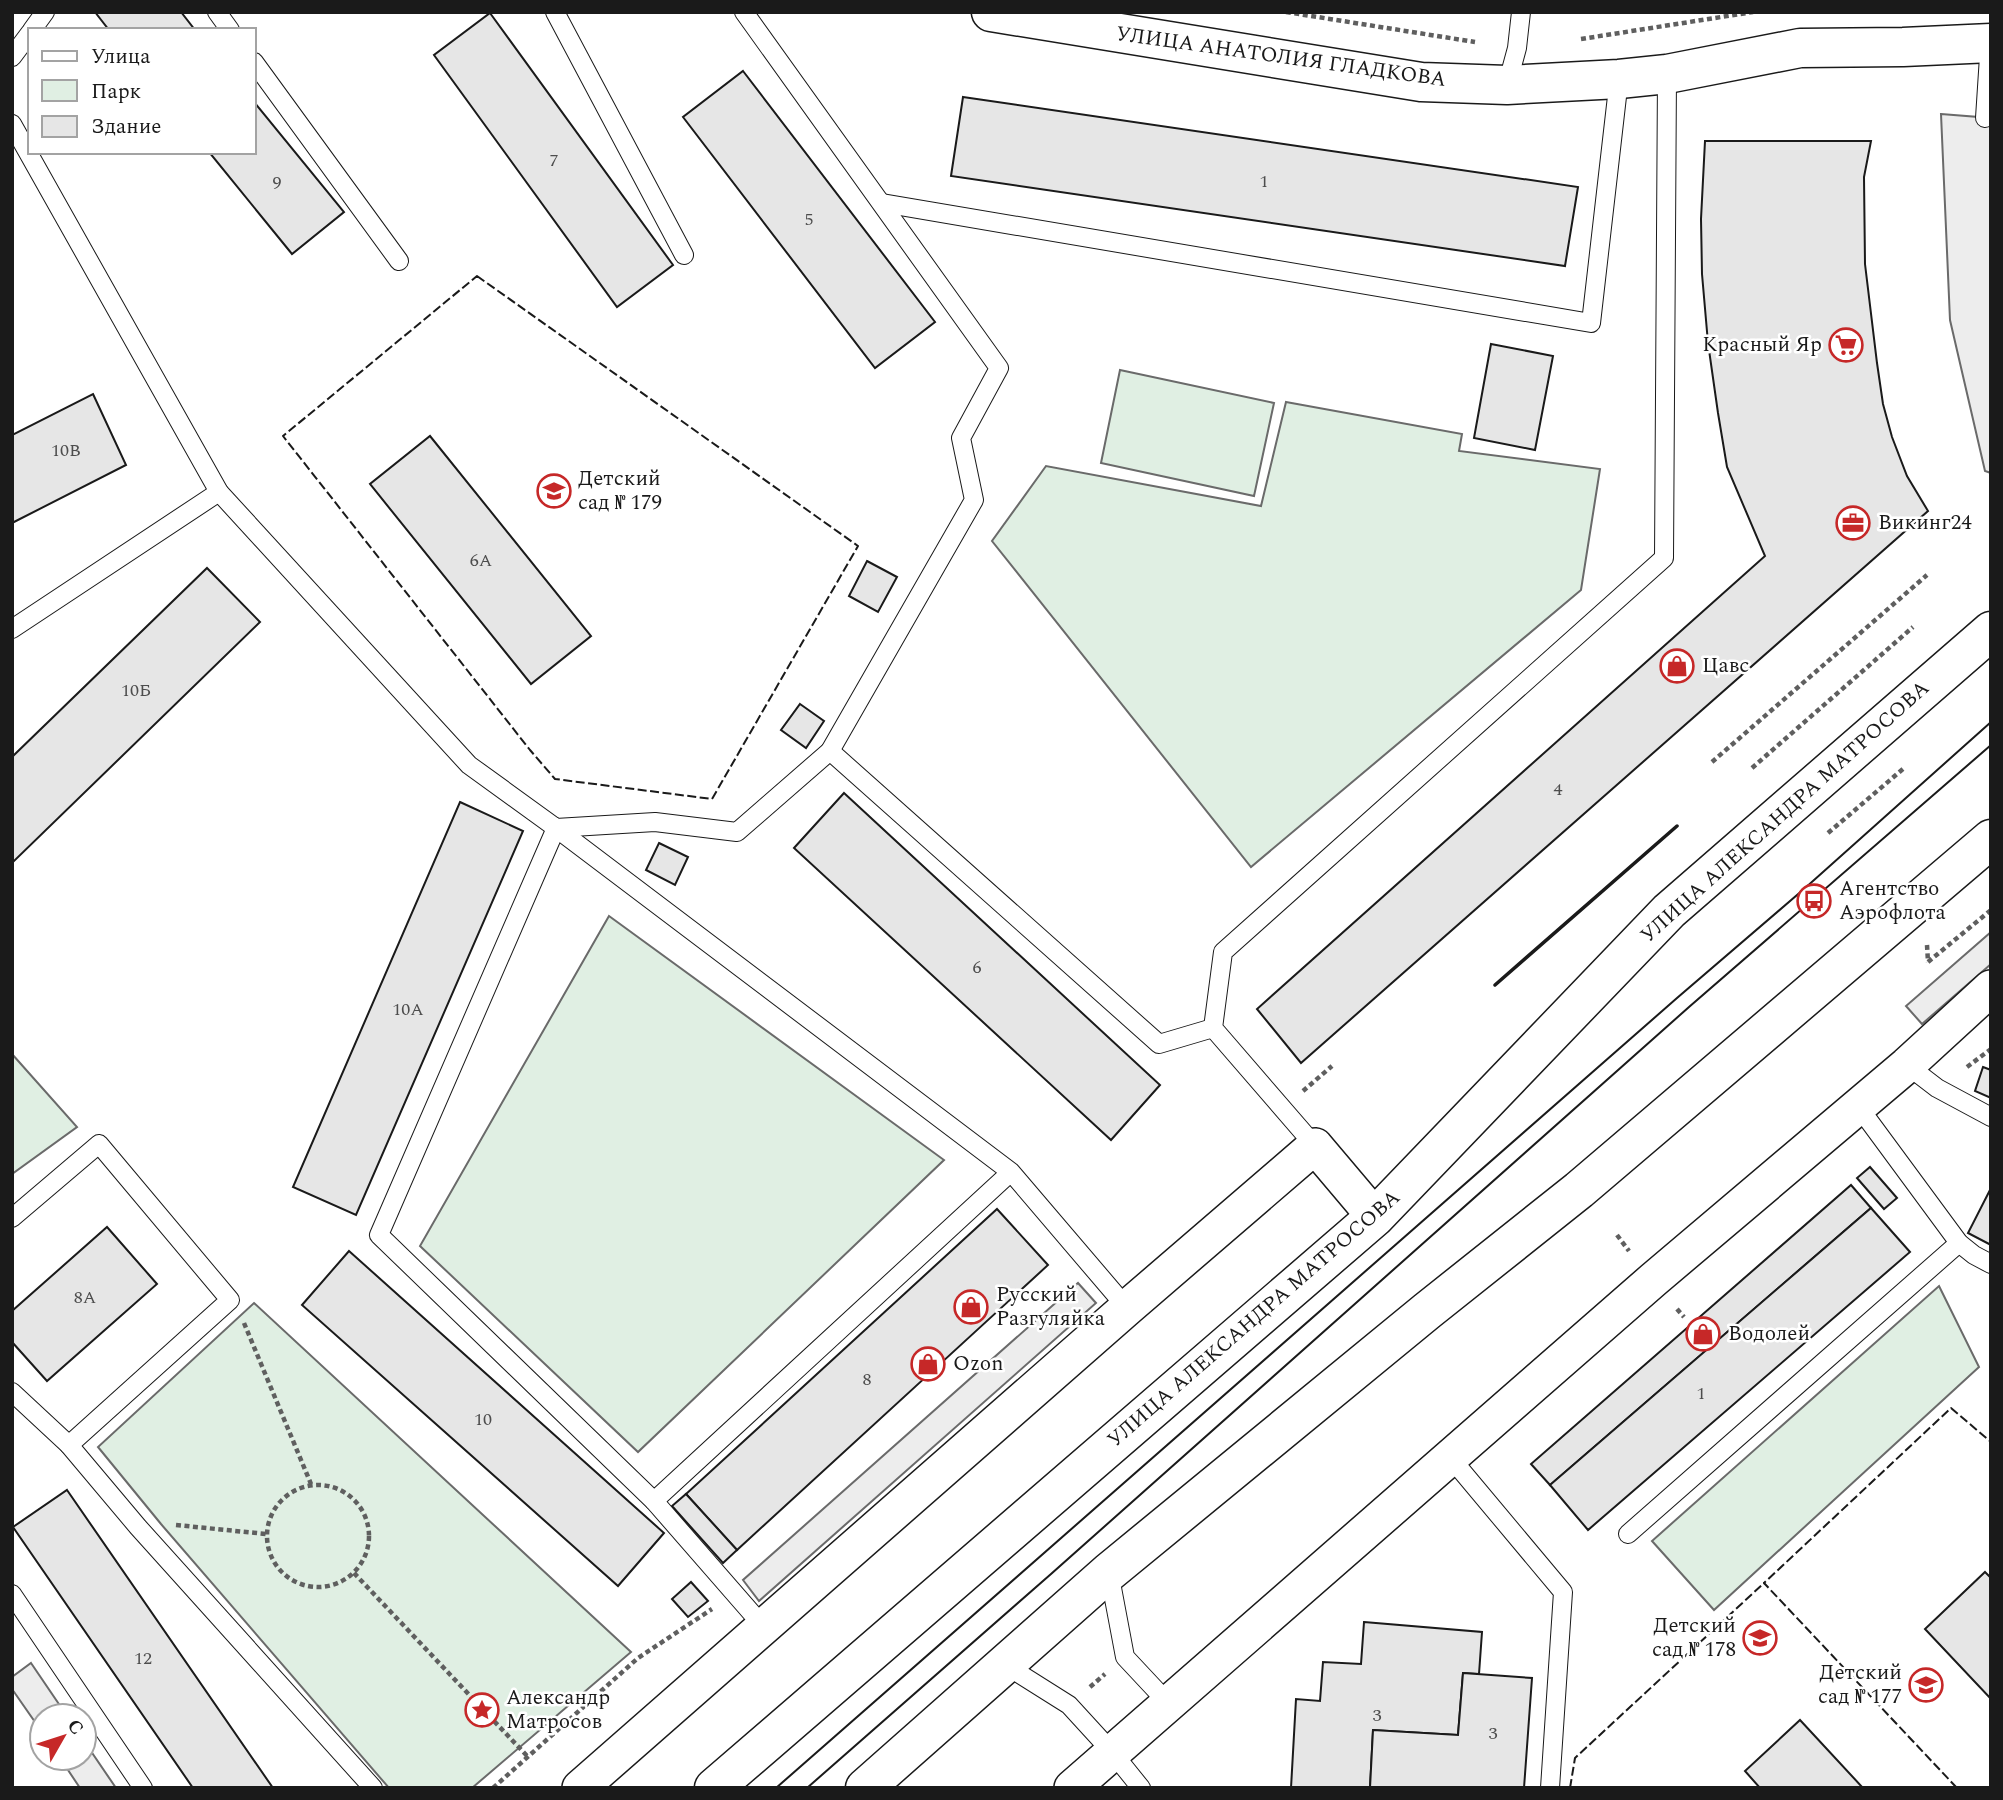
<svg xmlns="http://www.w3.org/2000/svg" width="2003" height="1800" font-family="Spectral,serif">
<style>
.green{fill:#e0efe3;stroke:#6a6a6a;stroke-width:2}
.parking{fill:#ededed;stroke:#6a6a6a;stroke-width:2}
.building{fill:#e6e6e6;stroke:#1a1a1a;stroke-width:2}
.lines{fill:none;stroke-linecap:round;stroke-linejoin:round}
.service-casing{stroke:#1a1a1a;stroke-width:20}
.minor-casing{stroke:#1a1a1a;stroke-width:38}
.secondary-casing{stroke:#1a1a1a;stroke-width:41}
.trunk-casing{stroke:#1a1a1a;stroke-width:41}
.path{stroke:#5f5f5f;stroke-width:4.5;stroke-dasharray:5 3.5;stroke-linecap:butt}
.service{stroke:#fff;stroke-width:18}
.minor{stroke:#fff;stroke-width:35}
.secondary{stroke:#fff;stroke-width:38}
.trunk{stroke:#fff;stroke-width:38}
.tram{stroke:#1a1a1a;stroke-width:2}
.fence{stroke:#1a1a1a;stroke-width:2;stroke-dasharray:9 3.5;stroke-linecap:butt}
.wall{stroke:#1a1a1a;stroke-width:3.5}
.labels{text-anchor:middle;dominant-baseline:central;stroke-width:5;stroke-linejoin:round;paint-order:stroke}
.number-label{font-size:18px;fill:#4d4d4d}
.street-label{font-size:21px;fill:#1a1a1a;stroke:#fff}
.poi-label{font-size:21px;fill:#1a1a1a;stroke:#fff;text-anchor:start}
</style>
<rect width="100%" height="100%" fill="#fff"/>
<g class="green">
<path d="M1120,370L1274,403L1254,496L1101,463Z"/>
<path d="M1286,402L1462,434L1459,451L1600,469L1581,590L1251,867L992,541L1046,466L1261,506Z"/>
<path d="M609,916L944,1160L638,1452L420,1246Z"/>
<path d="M12,1054L77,1127L12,1174Z"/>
<path d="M1939,1286L1979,1367L1714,1610L1652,1541Z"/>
<path d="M254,1303L631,1652L472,1788H389L161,1524L98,1447Z"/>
</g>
<g class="parking">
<path d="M1941,114L1991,118V473L1985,471L1950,320Z"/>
<path d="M1991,932V964L1922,1024L1906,1006Z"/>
<path d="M1078,1283L1096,1303L759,1601L743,1580Z"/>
<path d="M31,1663L67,1716H42V1732L12,1689V1677Z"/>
<path d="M84,1741L116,1788H80L60,1758H84Z"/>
</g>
<g class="building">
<path d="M95,12H181L195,30H109Z"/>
<path d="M490,13L673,265L617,307L434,55Z"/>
<path d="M743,71L935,322L875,368L683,117Z"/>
<path d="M963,97L1578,187L1565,266L951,176Z"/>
<path d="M254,102L344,212L292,254L209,152H254Z"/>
<path d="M1705,141H1871L1864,177L1865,264L1877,363L1883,404L1892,437L1907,476L1928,511L1301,1063L1257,1009L1765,556L1727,467L1718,413L1708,343L1702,274L1701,219Z"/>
<path d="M1491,344L1553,356L1535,450L1474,438Z"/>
<path d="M93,394L126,465L12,523V435Z"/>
<path d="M430,436L591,636L531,684L370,484Z"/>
<path d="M867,561L897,577L878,612L849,596Z"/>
<path d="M207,568L260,622L12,863V757Z"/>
<path d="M800,704L824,721L806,748L781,730Z"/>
<path d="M844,793L1160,1085L1111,1140L794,848Z"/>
<path d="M460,802L523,831L356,1215L293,1187Z"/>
<path d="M659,843L688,857L675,885L646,870Z"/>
<path d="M1983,1067L1991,1070V1098L1975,1091Z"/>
<path d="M1870,1167L1897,1198L1884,1209L1857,1178Z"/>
<path d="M1851,1185L1871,1208L1550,1485L1531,1464Z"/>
<path d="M1991,1188V1245L1968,1233Z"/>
<path d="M1871,1208L1910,1252L1588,1530L1550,1485Z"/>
<path d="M997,1209L1048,1265L737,1550L686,1494Z"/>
<path d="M107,1227L157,1284L47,1381L12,1342V1311Z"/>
<path d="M349,1251L664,1533L618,1586L302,1305Z"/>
<path d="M67,1490L273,1788H193L13,1527Z"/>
<path d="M686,1494L737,1550L723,1563L672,1506Z"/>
<path d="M1985,1572L1991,1578V1699L1925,1629Z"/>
<path d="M691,1582L708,1601L688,1617L672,1599Z"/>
<path d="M1364,1622L1482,1632L1479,1674L1463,1673L1458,1735L1373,1730L1370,1788H1291L1296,1699L1320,1701L1323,1662L1361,1664Z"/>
<path d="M1463,1673L1532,1678L1524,1788H1370L1373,1730L1458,1735Z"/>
<path d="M1800,1720L1863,1788H1760L1745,1771Z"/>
</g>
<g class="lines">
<defs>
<g id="service">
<path d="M217,12L230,30"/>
<path d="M555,12L684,255"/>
<path d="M744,12L999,368L961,438L974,500L830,751"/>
<path d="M32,30L45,12"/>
<path d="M12,57L30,33"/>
<path d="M254,62L399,261"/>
<path d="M1507,85L1517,48L1521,12"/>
<path d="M1985,118L1990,41"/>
<path d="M12,124L219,492L469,765L556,828L655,822L737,832L830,751L1159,1044L1213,1028"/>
<path d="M882,203L1591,323L1619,79"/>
<path d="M12,629L219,492"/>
<path d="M1907,1065L1937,1088L1991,1117"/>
<path d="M1858,1106L1959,1243L1974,1255L1991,1264"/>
<path d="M1315,1146L1213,1028L1223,952L1664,558L1667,74"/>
<path d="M1011,1172L654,1501L379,1235L556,828L1011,1172L1127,1308"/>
<path d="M12,1218L99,1144L230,1300L69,1445"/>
<path d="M12,1392L69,1445L138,1527L373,1788"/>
<path d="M1450,1457L1563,1592L1550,1788"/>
<path d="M654,1501L763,1626"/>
<path d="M1628,1534L1959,1243"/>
<path d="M1109,1572L1125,1657L1168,1703"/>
<path d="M12,1594L143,1788"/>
<path d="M1004,1664L1069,1705L1112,1752L1141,1788"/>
</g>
<g id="minor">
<path d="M580,1788L1127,1308L1315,1146L1375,1217"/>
<path d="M1072,1788L1653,1280L1907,1065L1991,988"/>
</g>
<path id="secondary" d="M991,12L1421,82L1507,85L1619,79L1667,74L1800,48L1903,47L1991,43"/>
<g id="trunk">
<path d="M714,1788L1375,1217L1669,911L1991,631"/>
<path d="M865,1788L1109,1572L1427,1311L1579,1190L1991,839"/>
</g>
</defs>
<use href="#service" class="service-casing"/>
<use href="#minor" class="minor-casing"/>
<use href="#secondary" class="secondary-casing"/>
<use href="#trunk" class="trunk-casing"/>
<g class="path">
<path d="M1286,12L1475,42"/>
<path d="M1581,39L1753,12"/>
<path d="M1712,762L1927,575"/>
<path d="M1752,768L1913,627"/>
<path d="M1828,833L1903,769"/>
<path d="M1927,945L1928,962"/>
<path d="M1928,962L1991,910"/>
<path d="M1967,1067L1991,1049"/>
<path d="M1303,1091L1332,1066"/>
<path d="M1617,1235L1629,1251"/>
<path d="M1677,1309L1684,1317"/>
<path d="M244,1323L311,1484"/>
<circle cx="318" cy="1536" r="51"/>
<path d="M176,1525L266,1534"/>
<path d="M354,1573L529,1758"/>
<path d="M1090,1687L1105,1674"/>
<path d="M493,1788L638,1658L712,1609"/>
</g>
<use href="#service" class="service"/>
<use href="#minor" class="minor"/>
<use href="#secondary" class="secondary"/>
<use href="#trunk" class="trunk"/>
<g class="tram">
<path d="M776,1788L1677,998L1804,889L1991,722"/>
<path d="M807,1788L1051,1574L1689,1007L1991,745"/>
</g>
<g class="fence">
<path d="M477,276L858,546L712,799L555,779L530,750L283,436Z"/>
<path d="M1570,1788L1575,1758L1764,1583L1765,1584"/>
<path d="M1957,1788L1764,1583L1951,1408L1991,1442"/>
</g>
<path class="wall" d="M1495,985L1677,826"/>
</g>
<defs>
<symbol id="supermarket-ring" viewBox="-11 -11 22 22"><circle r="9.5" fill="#fff" stroke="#c62828" stroke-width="1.5"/><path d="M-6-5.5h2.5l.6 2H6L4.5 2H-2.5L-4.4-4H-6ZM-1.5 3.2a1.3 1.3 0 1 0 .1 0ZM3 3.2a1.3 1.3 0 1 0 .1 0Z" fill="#c62828"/></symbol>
<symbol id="school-ring" viewBox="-11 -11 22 22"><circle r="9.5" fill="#fff" stroke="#c62828" stroke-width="1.5"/><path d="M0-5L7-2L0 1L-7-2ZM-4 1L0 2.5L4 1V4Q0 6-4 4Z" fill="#c62828"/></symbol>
<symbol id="office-ring" viewBox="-11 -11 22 22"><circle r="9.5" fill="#fff" stroke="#c62828" stroke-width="1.5"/><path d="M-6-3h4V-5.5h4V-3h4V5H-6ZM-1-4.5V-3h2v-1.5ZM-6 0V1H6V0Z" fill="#c62828"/></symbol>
<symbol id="shop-ring" viewBox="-11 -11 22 22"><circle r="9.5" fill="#fff" stroke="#c62828" stroke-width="1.5"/><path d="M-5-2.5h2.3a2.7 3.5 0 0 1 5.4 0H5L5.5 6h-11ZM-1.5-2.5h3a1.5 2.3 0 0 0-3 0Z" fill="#c62828"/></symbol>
<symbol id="bus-ring" viewBox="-11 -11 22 22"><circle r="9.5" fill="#fff" stroke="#c62828" stroke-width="1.5"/><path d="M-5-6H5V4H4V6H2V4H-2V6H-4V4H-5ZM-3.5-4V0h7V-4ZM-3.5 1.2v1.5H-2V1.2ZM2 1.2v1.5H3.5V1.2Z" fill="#c62828"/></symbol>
<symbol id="sight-ring" viewBox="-11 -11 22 22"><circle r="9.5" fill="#fff" stroke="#c62828" stroke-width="1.5"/><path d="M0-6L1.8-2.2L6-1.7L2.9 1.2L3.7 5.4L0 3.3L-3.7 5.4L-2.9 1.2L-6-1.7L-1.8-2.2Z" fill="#c62828"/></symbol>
</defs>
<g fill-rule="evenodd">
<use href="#supermarket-ring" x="1827" y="326" width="38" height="38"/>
<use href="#school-ring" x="535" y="472" width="38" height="38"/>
<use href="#office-ring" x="1834" y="504" width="38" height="38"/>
<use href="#shop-ring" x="1658" y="647" width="38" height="38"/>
<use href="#bus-ring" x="1795" y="882" width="38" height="38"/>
<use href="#shop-ring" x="952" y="1288" width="38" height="38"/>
<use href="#shop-ring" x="1684" y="1315" width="38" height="38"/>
<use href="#shop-ring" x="909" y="1345" width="38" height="38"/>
<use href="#school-ring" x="1741" y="1619" width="38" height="38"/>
<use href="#school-ring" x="1907" y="1666" width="38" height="38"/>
<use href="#sight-ring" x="463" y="1691" width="38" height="38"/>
</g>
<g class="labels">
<g class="number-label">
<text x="554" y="160">7</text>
<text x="1264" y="181">1</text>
<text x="277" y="182">9</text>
<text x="809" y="219">5</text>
<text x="66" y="450">10В</text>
<text x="481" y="560">6А</text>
<text x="136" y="690">10Б</text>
<text x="1558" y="789">4</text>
<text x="977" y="967">6</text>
<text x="408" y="1009">10А</text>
<text x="85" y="1297">8А</text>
<text x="867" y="1379">8</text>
<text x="1701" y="1393">1</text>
<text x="483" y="1419">10</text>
<text x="143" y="1658">12</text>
<text x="1377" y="1715">3</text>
<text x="1493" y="1733">3</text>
</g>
<g class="street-label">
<text transform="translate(1281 57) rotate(8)">УЛИЦА АНАТОЛИЯ ГЛАДКОВА</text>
<text transform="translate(1785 812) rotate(-42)">УЛИЦА АЛЕКСАНДРА МАТРОСОВА</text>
<text transform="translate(1254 1319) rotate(-41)">УЛИЦА АЛЕКСАНДРА МАТРОСОВА</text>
</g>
<g class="poi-label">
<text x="1822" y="345" text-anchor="end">Красный Яр</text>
<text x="578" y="479">Детский<tspan x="578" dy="24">сад № 179</tspan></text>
<text x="1878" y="523">Викинг24</text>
<text x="1702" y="666">Цавс</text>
<text x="1839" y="889">Агентство<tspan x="1839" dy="24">Аэрофлота</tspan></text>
<text x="996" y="1295">Русский<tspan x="996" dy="24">Разгуляйка</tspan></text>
<text x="1728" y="1334">Водолей</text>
<text x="953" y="1364">Ozon</text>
<text x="1736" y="1626" text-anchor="end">Детский<tspan x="1736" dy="24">сад № 178</tspan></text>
<text x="1902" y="1673" text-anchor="end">Детский<tspan x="1902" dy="24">сад № 177</tspan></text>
<text x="506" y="1698">Александр<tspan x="506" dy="24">Матросов</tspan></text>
</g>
</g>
<rect width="2003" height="1800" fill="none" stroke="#1a1a1a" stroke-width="28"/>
<rect x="28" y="28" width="228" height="126" fill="#ffffff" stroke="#a3a3a3" stroke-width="2"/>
<rect x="42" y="51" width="35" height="10" fill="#ffffff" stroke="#a3a3a3" stroke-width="2"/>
<text x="91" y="63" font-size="21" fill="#1a1a1a">Улица</text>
<rect x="42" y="80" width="35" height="21" fill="#e0efe3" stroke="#a3a3a3" stroke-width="2"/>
<text x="91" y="98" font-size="21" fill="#1a1a1a">Парк</text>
<rect x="42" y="116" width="35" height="21" fill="#e6e6e6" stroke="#a3a3a3" stroke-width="2"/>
<text x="91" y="133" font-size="21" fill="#1a1a1a">Здание</text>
<g transform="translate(63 1737) rotate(51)"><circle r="33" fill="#ffffff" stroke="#a3a3a3" stroke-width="2"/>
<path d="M0-5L12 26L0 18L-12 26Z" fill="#c62828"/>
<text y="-10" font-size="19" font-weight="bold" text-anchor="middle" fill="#1a1a1a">С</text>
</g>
</svg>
